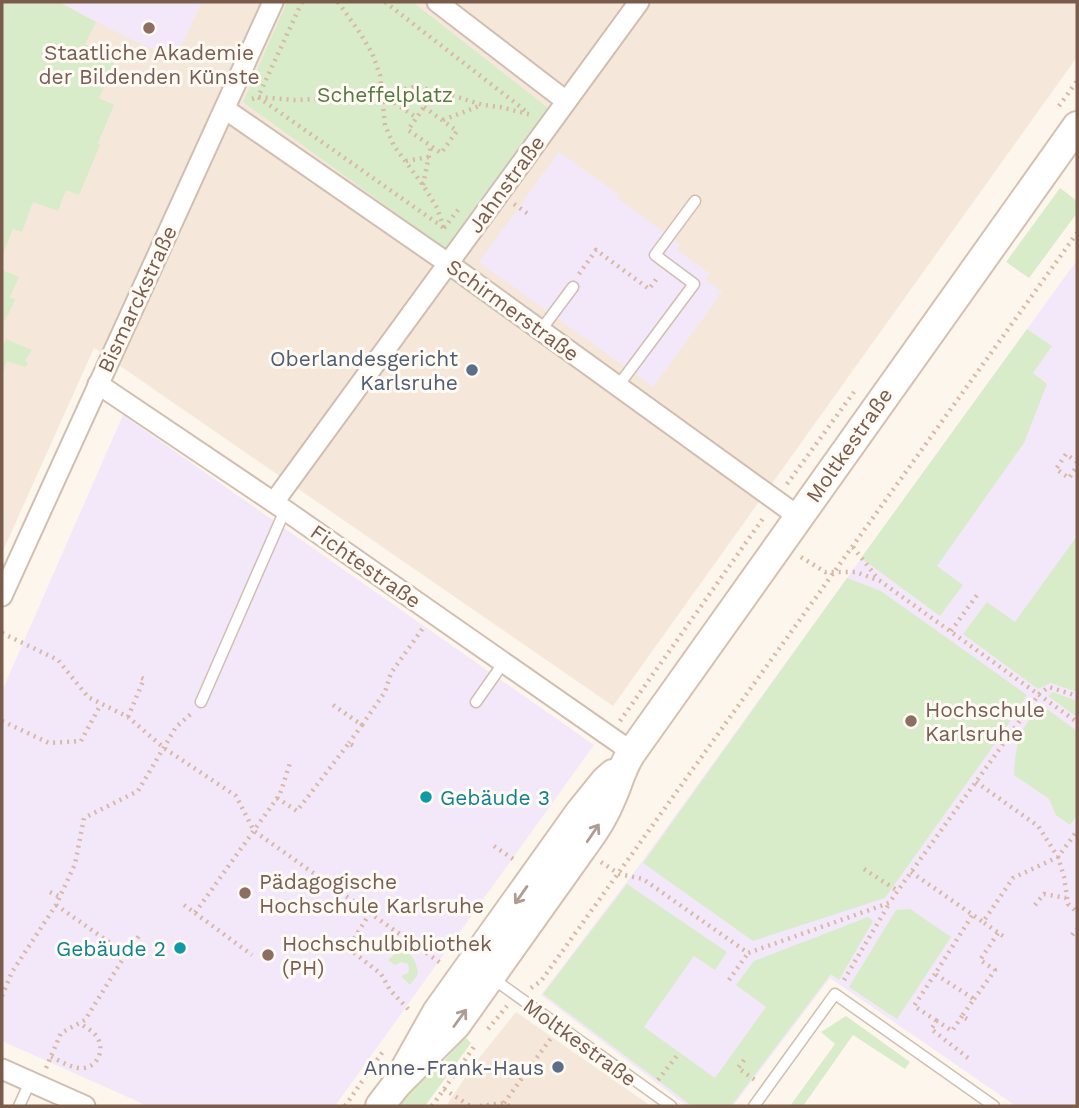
<svg xmlns="http://www.w3.org/2000/svg" width="1079" height="1108" font-family="'Work Sans',sans-serif">
<style>
.residential{fill:#f5e8da}
.education{fill:#f3e8fa}
.green{fill:#d8ecc9}
.lines{fill:none;stroke-linecap:round;stroke-linejoin:round}
.lane-casing{stroke:#d1beb0;stroke-width:13}
.street-casing{stroke:#d1beb0;stroke-width:23}
.secondary-casing{stroke:#d6c0b0;stroke-width:32}
.path{stroke:#d9b8a5;stroke-width:4.5;stroke-dasharray:2 5;stroke-linecap:butt}
.lane{stroke:#fff;stroke-width:10}
.street{stroke:#fff;stroke-width:19}
.secondary{stroke:#fff;stroke-width:28}
.oneway{stroke:#af9d94}
.education-dot{fill:#8d6e63;stroke:#fffaf3;stroke-width:2.5}
.service-dot{fill:#5c6f8a;stroke:#fffaf3;stroke-width:2.5}
.culture-dot{fill:#0f9aa8;stroke:#fffaf3;stroke-width:2.5}
.labels{text-anchor:middle;dominant-baseline:central;stroke-width:6;stroke-linejoin:round;paint-order:stroke}
.education-label{font-size:21px;fill:#785e54;stroke:#fffaf3;text-anchor:start}
.park-label{font-size:21px;fill:#537a41;stroke:#fffaf3}
.street-label{font-size:21px;fill:#7a5c4d;stroke:#fffaf3}
.service-label{font-size:21px;fill:#4e5e75;stroke:#fffaf3;text-anchor:end}
.culture-label{font-size:21px;fill:#0d838f;stroke:#fffaf3;text-anchor:start}
</style>
<rect width="100%" height="100%" fill="#fdf6ec"/>
<g class="residential">
<path d="M2,2H1077V57L613,706L94,348L2,553Z"/>
<path d="M516,1012L651,1106H446L475,1063Z"/>
</g>
<g class="education">
<path d="M59,2H202L175,59L126,37Z"/>
<path d="M559,152L619,195L617,198L680,244L677,250L710,274L706,280L722,292L653,387L479,262Z"/>
<path d="M1077,260V1106H1016L830,978L733,1106H687L541,995L641,863Z"/>
<path d="M123,415L594,745L335,1106H148L2,1041V691Z"/>
</g>
<g class="green">
<path d="M2,2H59L96,22L85,44L116,60L99,98L114,105L98,143L100,145L79,195L66,190L58,211L33,202L22,232L13,229L2,257Z"/>
<path d="M287,2H413L548,108L447,250L243,102Z"/>
<path d="M1060,188L1077,201V213L1029,278L1006,262Z"/>
<path d="M2,270L19,277L10,297L15,300L5,321L2,320Z"/>
<path d="M1027,329L1052,346L1033,373L1047,384L1024,443L937,566L963,585L940,616L861,558Z"/>
<path d="M6,339L32,350L25,361L28,363L26,367L7,361L2,375V343L4,344Z"/>
<path d="M1077,536V692L1051,683L1038,689L963,634L987,602L1015,622Z"/>
<path d="M847,578L881,591L1027,695L999,738L885,898L753,941L643,863Z"/>
<path d="M1053,692L1077,701V717L1048,696Z"/>
<path d="M1040,704L1077,731V815L1070,825L1056,815L1049,799L1014,775C1016,739 1019,733 1040,704Z"/>
<path d="M627,884L727,952L715,970L694,956L644,1027L715,1078L766,1007L736,985L754,961L868,917L873,921L839,980L831,974L731,1106H692L543,994Z"/>
<path d="M910,909L951,937L897,1019L849,987L896,910Z"/>
<path d="M399,950C413,952 416,961 418,974L410,985L401,976L408,973L409,969L408,964L401,962L395,965L388,960Z"/>
<path d="M846,1016L910,1062L905,1069L853,1035L803,1106H790L835,1044L821,1032Z"/>
<path d="M465,1037L471,1043L425,1106H399L426,1074L444,1061Z"/>
</g>
<g class="lines">
<defs>
<g id="lane">
<path d="M541,330L573,287"/>
<path d="M618,386L694,284L655,255L695,201"/>
<path d="M201,702L285,510"/>
<path d="M476,702L504,662"/>
<path d="M492,978L671,1106"/>
<path d="M19,1106L30,1082"/>
<path d="M754,1106L835,994L994,1106"/>
</g>
<g id="street">
<path d="M437,2L566,101"/>
<path d="M225,109L449,264L799,517"/>
<path d="M98,384L285,510L632,752"/>
<path d="M274,502L639,2"/>
<path d="M2,596L273,2"/>
<path d="M2,1069L85,1106"/>
</g>
<g id="secondary">
<path d="M396,1085L456,1025L582,848C594,832 604,817 611,799C619,782 621,768 632,752L1077,126"/>
<path d="M380,1106L396,1085L437,1012L580,812L605,781L613,774"/>
</g>
</defs>
<use href="#lane" class="lane-casing"/>
<use href="#street" class="street-casing"/>
<use href="#secondary" class="secondary-casing"/>
<g class="path">
<path d="M302,2L258,97L444,228"/>
<path d="M338,2L360,33L372,53L380,75L385,125L394,146L423,185L437,208L444,228"/>
<path d="M385,2L527,112"/>
<path d="M383,95L417,118"/>
<path d="M252,99L258,97L295,100L341,98L364,94H382L414,87L435,90L483,105L500,107L532,115"/>
<path d="M1059,106L1077,81"/>
<path d="M424,107L457,131L441,153L408,130Z"/>
<path d="M443,120L482,105"/>
<path d="M406,161L429,157"/>
<path d="M423,185L431,146"/>
<path d="M514,204L531,216"/>
<path d="M444,228L461,206"/>
<path d="M579,274L596,250L649,289L658,277"/>
<path d="M1077,462L1066,454L1056,469L1069,478L1077,466"/>
<path d="M787,484L854,392"/>
<path d="M853,547L878,579"/>
<path d="M801,557L825,572H856L880,581L1077,722"/>
<path d="M951,631L977,595"/>
<path d="M2,633L58,660L88,697L128,717L164,748L236,796L254,831L442,964"/>
<path d="M333,705L362,725L349,743"/>
<path d="M128,717L144,679L137,676"/>
<path d="M2,721L49,743L81,741L101,704"/>
<path d="M620,721L764,517"/>
<path d="M362,725L385,692L391,673L423,628"/>
<path d="M976,782L1038,826L1058,857L1064,877L1068,904L1077,912"/>
<path d="M277,798L297,811L349,743L355,747"/>
<path d="M494,846L516,861"/>
<path d="M601,862L619,874L643,879L748,953L889,903L1039,694L1049,687L1077,696"/>
<path d="M864,869L898,891"/>
<path d="M911,872L983,922"/>
<path d="M50,892L60,897"/>
<path d="M56,905L126,954L139,936"/>
<path d="M184,905L195,913L280,794L290,763"/>
<path d="M1035,905L1044,894L1066,898"/>
<path d="M195,913L252,955"/>
<path d="M370,913L348,948L381,974L390,990L409,1010"/>
<path d="M1072,935L1077,929"/>
<path d="M1003,936L983,922L1013,878L1058,857L1077,831"/>
<path d="M935,974L914,1006L937,1021"/>
<path d="M729,980L748,953"/>
<path d="M844,980L889,904"/>
<path d="M531,988L541,981L1077,233"/>
<path d="M2,996L12,972L56,905L75,864L84,818L138,791L176,727L192,713"/>
<path d="M974,999L995,970L980,960L998,933"/>
<path d="M962,1016L952,1031L937,1021L931,1029L972,1061"/>
<path d="M967,1019L962,1016L974,999L935,974L973,914"/>
<path d="M488,1029L507,1006"/>
<path d="M51,1057C61,1061 72,1069 83,1068C98,1067 105,1049 97,1037C93,1031 85,1027 79,1023"/>
<path d="M744,1060L738,1068L755,1080"/>
<path d="M46,1068L61,1033L85,1020L126,954"/>
<path d="M658,1080L679,1053"/>
<path d="M444,1089L470,1106"/>
<path d="M504,1103L551,1038"/>
<path d="M345,1106L384,1050"/>
<path d="M432,1106L476,1044"/>
<path d="M480,1106L504,1103L509,1106"/>
</g>
<use href="#lane" class="lane"/>
<use href="#street" class="street"/>
<use href="#secondary" class="secondary"/>
</g>
<defs><path id="oneway-shaft" d="M-6 0H5M1.5-3L5.5 0L1.5 3" fill="none" stroke-width="1.6" stroke-linecap="round" stroke-linejoin="round" transform="scale(1.75)"/></defs>
<g class="oneway">
<use href="#oneway-shaft" transform="translate(593 833) rotate(-56)"/>
<use href="#oneway-shaft" transform="translate(521 895) rotate(125)"/>
<use href="#oneway-shaft" transform="translate(460 1018) rotate(-54)"/>
</g>
<g class="education-dot">
<circle cx="149" cy="28" r="7"/>
<circle cx="911" cy="721" r="7"/>
<circle cx="245" cy="893" r="7"/>
<circle cx="268" cy="955" r="7"/>
</g>
<g class="service-dot">
<circle cx="472" cy="370" r="7"/>
<circle cx="558" cy="1067" r="7"/>
</g>
<g class="culture-dot">
<circle cx="426" cy="797" r="7"/>
<circle cx="180" cy="948" r="7"/>
</g>
<g class="labels">
<g class="education-label">
<text x="149" y="52" text-anchor="middle">Staatliche Akademie<tspan x="149" dy="24">der Bildenden Künste</tspan></text>
<text x="925" y="709">Hochschule<tspan x="925" dy="24">Karlsruhe</tspan></text>
<text x="259" y="881">Pädagogische<tspan x="259" dy="24">Hochschule Karlsruhe</tspan></text>
<text x="282" y="943">Hochschulbibliothek<tspan x="282" dy="24">(PH)</tspan></text>
</g>
<g class="park-label">
<text x="385" y="94">Scheffelplatz</text>
</g>
<g class="street-label">
<text transform="translate(506 184) rotate(-54)">Jahnstraße</text>
<text transform="translate(137 299) rotate(-65)">Bismarckstraße</text>
<text transform="translate(513 310) rotate(36)">Schirmerstraße</text>
<text transform="translate(849 445) rotate(-55)">Moltkestraße</text>
<text transform="translate(366 566) rotate(35)">Fichtestraße</text>
<text transform="translate(580 1042) rotate(36)">Moltkestraße</text>
</g>
<g class="service-label">
<text x="458" y="358">Oberlandesgericht<tspan x="458" dy="24">Karlsruhe</tspan></text>
<text x="544" y="1067">Anne-Frank-Haus</text>
</g>
<g class="culture-label">
<text x="440" y="797">Gebäude 3</text>
<text x="166" y="948" text-anchor="end">Gebäude 2</text>
</g>
</g>
<rect width="1079" height="1108" fill="none" stroke="#7a5c4d" stroke-width="7"/>
</svg>
